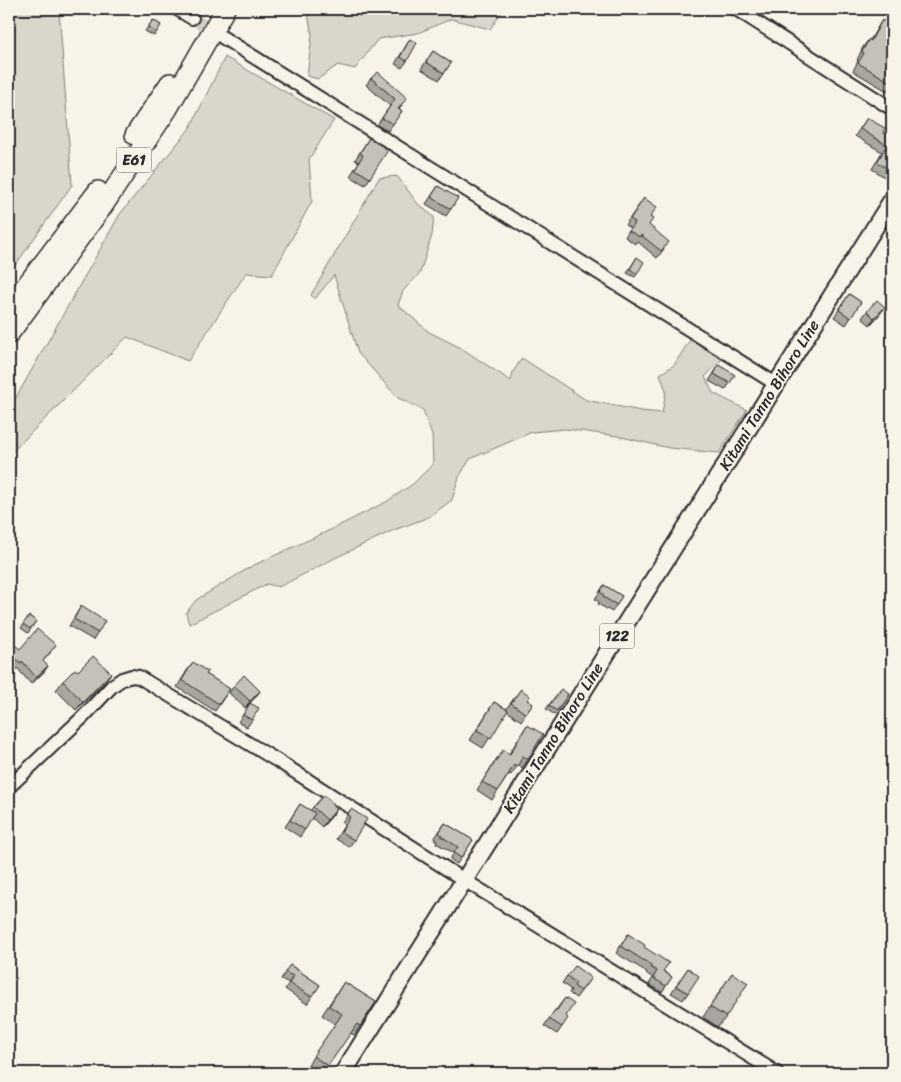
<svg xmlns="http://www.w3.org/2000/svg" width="901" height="1082" font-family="Sriracha,sans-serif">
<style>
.green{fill:#dad6cc;stroke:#82807c}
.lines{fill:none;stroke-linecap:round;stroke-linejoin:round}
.minor-tunnel{stroke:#cecbc2;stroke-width:12;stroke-dasharray:12 6;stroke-linecap:butt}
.minor-casing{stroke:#2b2b2b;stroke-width:16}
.major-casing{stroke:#2b2b2b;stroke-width:20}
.highway-casing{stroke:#2b2b2b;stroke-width:22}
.minor{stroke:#f7f3e8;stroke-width:12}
.major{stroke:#f7f3e8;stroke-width:16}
.highway{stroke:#f7f3e8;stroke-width:19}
.wall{fill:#a9a69f;stroke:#2b2b2b}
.shaded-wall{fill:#898782;stroke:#2b2b2b}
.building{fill:#c4c1b9;stroke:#2b2b2b}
.labels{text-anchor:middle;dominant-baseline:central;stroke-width:4;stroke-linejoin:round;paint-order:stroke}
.shield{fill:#f7f3e8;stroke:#686764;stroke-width:1}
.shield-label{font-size:15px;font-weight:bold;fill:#2b2b2b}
.street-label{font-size:16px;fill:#2b2b2b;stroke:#f7f3e8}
</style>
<rect width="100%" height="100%" fill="#f7f3e8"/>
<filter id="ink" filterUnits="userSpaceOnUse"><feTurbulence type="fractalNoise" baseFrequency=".02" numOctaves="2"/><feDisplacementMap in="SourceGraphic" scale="10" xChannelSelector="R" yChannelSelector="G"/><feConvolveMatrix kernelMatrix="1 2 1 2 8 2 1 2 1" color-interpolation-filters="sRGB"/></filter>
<g filter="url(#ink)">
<g class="green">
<path d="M9,9H59L72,185L9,274Z"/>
<path d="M307,9H504L490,29L451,19L418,33L378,39L355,69L338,65L318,79L307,76L312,35Z"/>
<path d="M225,57L334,120L309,159L312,201L272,275L246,273L188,361L127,337L9,455V410L120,214L190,128Z"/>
<path d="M397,176L418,204L434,217L432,235L420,273L403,291L398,305L429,332L461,348L511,381L513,372L522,358L586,400L641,411L662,413L666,391L660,374L674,365L690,340L724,357L705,377L713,393L747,410L719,453L669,448L617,436L565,429L532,432L470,459L459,477L452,500L429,517L394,530L335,558L279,587L267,584L189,624L186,613L196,600L252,566L328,531L386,502L413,484L433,464L432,436L423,410L398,398L358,353L334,275L315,299L311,295L379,178Z"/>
</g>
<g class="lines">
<path class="minor-tunnel" d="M192,18L218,34"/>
<defs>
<g id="minor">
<path d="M177,9L192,18"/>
<path d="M736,9L892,109"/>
<path d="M222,37L776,384"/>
<path d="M9,787L84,716L112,686L122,679L132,676L139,677L281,763L464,880L777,1073"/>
</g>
<path id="major" d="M343,1073L892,200"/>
<g id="highway">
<path d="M135,135L170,83"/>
<path d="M9,308L98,191"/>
<path d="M9,334L103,206L167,110L225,9"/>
</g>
</defs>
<use href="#minor" class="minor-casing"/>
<use href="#major" class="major-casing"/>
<use href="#highway" class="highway-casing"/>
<use href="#minor" class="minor"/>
<use href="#major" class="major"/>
<use href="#highway" class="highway"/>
</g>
<g class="wall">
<path d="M153,20L161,25L154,36L145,31Z"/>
<path d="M882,20L886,69L892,73V94L853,71L858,61L857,60L863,47L869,39L870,40Z"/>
<path d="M410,39L407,61L402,68L395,64Z"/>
<path d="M433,51L451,63L439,80L421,69Z"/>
<path d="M371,78L402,105L399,109L402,111L388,131L377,125L390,106L366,85Z"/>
<path d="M867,118L883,132L892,138V169L886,178L872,169L882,152L855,136Z"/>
<path d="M369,138L370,178L365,185L350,176L359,162L355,160Z"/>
<path d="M438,186L451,209L446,216L426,204Z"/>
<path d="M644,198L650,217L649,225L664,249L657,258L637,241L635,244L625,237L630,228L625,225Z"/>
<path d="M637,257V274L635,277L627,273Z"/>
<path d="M849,294L861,302L846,325L834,317Z"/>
<path d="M867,311L880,314L870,325L862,318Z"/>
<path d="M719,365L730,383L725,390L709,381Z"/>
<path d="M604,585L622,596L612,612L598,604L599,602L595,599Z"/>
<path d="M81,606L98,633L93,640L69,626Z"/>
<path d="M29,616L36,621L28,633L21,628Z"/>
<path d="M20,649L51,652L43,661L48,666L43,673L31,684L17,668L16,670L9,664V652Z"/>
<path d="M188,669L206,674L230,689L215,711L177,687Z"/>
<path d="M78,671L105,682L76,710L56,690L63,681Z"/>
<path d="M234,686L260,691L250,703L252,720L247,727L238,722L250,704L245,708L229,693Z"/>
<path d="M521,689L527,700L533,704L521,721L507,711L483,748L470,740L494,702L506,709Z"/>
<path d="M568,694L555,715L546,709L554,698H555Z"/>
<path d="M527,725L528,759L522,768L518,765L511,775L509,774L492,800L477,790L497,758L509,754Z"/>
<path d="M300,804L310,811L313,807L332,805L337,809L332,816L322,827L312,818L300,837L285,827Z"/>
<path d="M351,809L354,840L349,847L336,839L345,824L342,822Z"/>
<path d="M445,823L473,840L457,864L450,859L454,853L436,843L437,841L434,839Z"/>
<path d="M628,934L644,947L663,971L672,977L662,992L649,984L653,978L646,973L647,972L616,953Z"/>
<path d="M290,965L320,985L307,1004L285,989L289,983L281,979Z"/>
<path d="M688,968V993L683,1000L671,993Z"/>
<path d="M732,973L726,1017L718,1027L703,1017Z"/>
<path d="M567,976L591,978L576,998L569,993L571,990L562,983Z"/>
<path d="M344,982L376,1002L354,1035L350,1033L323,1073H318L307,1066L335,1024L322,1015Z"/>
<path d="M565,998L566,1016L562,1027L557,1034L544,1026L555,1010H556Z"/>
</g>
<g class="shaded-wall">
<path d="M885,307L880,314L870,325L874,318Z"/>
<path d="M48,666L43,673L31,684L36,677Z"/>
<path d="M111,673L105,682L76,710L83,702Z"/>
<path d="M260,691L255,698L245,708L250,701Z"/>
<path d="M337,809L332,816L322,827L327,820Z"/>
</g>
<g class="building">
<path d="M153,20L161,25L156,33L148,27Z"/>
<path d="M882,20L892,26V56L886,69L892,73V83L858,63L864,53L862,52L869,39L871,41Z"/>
<path d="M410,39L417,43L407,61L400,57Z"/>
<path d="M433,51L451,63L444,73L426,62Z"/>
<path d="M378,72L407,98L398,109L402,111L393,124L382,118L395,99L371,78Z"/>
<path d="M867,118L885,128L883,132L892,138V169L891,171L877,162L887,145L860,129Z"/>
<path d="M369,138L388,150L370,178L355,169L363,155L360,153Z"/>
<path d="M438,186L458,198L451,209L431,197Z"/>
<path d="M644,198L657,207L650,217L653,219L649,225L669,242L661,251L641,235L640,237L629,231L635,222L630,219Z"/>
<path d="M637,257L644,262L637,274L630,269Z"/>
<path d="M849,294L861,302L851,318L839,310Z"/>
<path d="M877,300L885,307L874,318L867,311Z"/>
<path d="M719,365L735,375L730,383L714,374Z"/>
<path d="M604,585L622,596L617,605L603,597L604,595L600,592Z"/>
<path d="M81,606L105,621L98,633L74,619Z"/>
<path d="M29,616L36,621L30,629L23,624Z"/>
<path d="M37,629L56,645L43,661L48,666L36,677L22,661L21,663L9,653V652L15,645L20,649Z"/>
<path d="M93,656L111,673L83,702L63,681L75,669L78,671Z"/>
<path d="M193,662L208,672L206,674L230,689L219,704L182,680Z"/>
<path d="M244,675L260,691L250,701L234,686Z"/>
<path d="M521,689L530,696L527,700L533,704L526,714L511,703Z"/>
<path d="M561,689L568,694L557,711L549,706L554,698H555Z"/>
<path d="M494,702L508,710L491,738L477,730Z"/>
<path d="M250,703L259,708L252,720L243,715Z"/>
<path d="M527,725L543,734L528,759L523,756L517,767L514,765L498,791L482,782L503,750L510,754Z"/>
<path d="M324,795L333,803L332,805L337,809L327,820L313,807Z"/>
<path d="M300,804L315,813L305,830L290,820Z"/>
<path d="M351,809L367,819L354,840L341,832L350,817L347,815Z"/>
<path d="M445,823L473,840L461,858L454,853L458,847L441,836L442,835L439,833Z"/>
<path d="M628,934L645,945L644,947L669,963L663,971L672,977L666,986L653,978L657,971L650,967L651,965L621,946Z"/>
<path d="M290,965L320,985L312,997L289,983L293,976L285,972Z"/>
<path d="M575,966L591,978L581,991L574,986L576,983L567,976Z"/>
<path d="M688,968L699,976L688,993L676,986Z"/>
<path d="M732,973L748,983L726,1017L710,1007Z"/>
<path d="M344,982L376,1002L360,1026L357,1024L328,1066L313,1056L342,1014L329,1006Z"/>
<path d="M565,998L574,1004L566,1016L568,1018L562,1027L549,1019L555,1010H557Z"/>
</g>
</g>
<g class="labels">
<g class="shield">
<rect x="116.5" y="147.5" width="35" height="25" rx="4"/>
<rect x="599.5" y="623.5" width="35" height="25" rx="4"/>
</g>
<g class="shield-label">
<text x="134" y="160">E61</text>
<text x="617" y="636">122</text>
</g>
<g class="street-label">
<text transform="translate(769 395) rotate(-58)">Kitami Tanno Bihoro Line</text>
<text transform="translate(553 738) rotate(-58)">Kitami Tanno Bihoro Line</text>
</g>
</g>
<rect width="901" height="1082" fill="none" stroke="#f7f3e8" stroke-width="30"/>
<rect x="15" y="15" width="871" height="1052" fill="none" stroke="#2b2b2b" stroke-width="2" filter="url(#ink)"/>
</svg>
